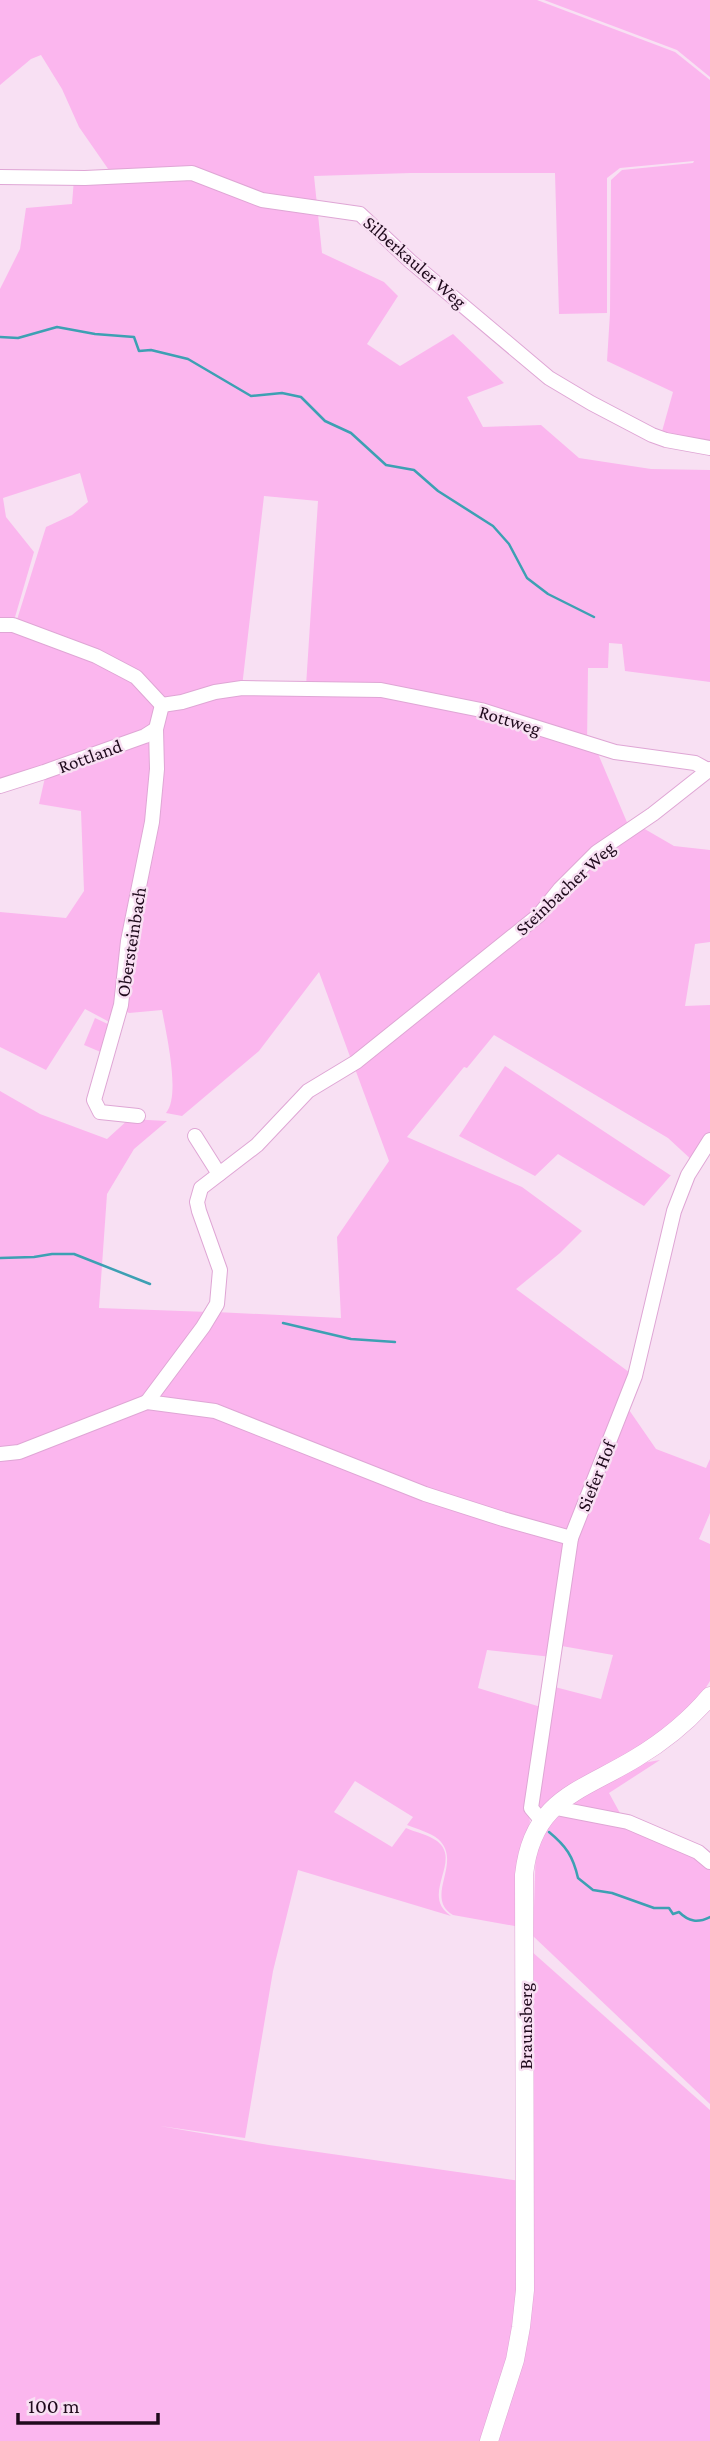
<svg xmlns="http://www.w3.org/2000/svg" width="710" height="2441" font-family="'Crimson Pro',serif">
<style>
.green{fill:#fbb6ee}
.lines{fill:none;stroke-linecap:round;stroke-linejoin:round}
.stream{stroke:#3da0b3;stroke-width:2.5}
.minor-casing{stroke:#dfa6d5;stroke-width:16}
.major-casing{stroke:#dfa6d5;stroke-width:19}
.minor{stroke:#fff;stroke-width:14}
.major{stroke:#fff;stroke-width:18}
.labels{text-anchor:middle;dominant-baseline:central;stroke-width:5;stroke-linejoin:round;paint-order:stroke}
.street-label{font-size:19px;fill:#1f0a1c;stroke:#f8e0f3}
</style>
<rect width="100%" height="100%" fill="#f8e0f3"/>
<g class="green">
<path d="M0,0H537L675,52L710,80V447L661,435L673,392L607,361L610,313L611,180L622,170L693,163L694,161L620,168L607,178V313L559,314L555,173H411L314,176L322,253L384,282L398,296L367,344L400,366L453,334L504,383L467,397L483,427L541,425L579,458L651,469L710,470V682L625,671L622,644L609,643L608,668H588L587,744L553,732L552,734L596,749L629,827C594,852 564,880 538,913L356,1060L352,1062L319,972L259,1051L182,1116L166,1113C181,1096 166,1033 162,1010L129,1013L124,1010C125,946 143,886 153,824C160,785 153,745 163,707L215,693L242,690L383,691L382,689L306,686L318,501L264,496L242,687C214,690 189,700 161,704C152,743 157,783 151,823C145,862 133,900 127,939C122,968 122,997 115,1025L85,1009L46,1070L0,1047V912L66,918L84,891L81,811L39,804L46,773L132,740L0,785V626H15L46,527L72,515L88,502L80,473L3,498L6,517L34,552L13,624H0V289L20,249L26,208L72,204L74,179L197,174L193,172L113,176L79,127L62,89L41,55L31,59L0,85Z"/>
<path d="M544,0H710V77L677,50Z"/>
<path d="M643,828L674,846L710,850V942L695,944L685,1006L710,1005V1137L694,1162L668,1138L494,1035L467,1068L464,1067L407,1137L522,1187L582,1231L560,1253L516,1289L633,1375L569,1534L503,1518L214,1409L164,1402L160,1393L216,1312L341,1318L337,1237L389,1161L354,1066L580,870Z"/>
<path d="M95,1018L112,1026L103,1053L84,1045Z"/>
<path d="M505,1066L670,1175H671L644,1206L558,1154L535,1176L459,1136Z"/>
<path d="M0,1091L40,1114L107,1139L129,1119L167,1121L134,1149L107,1194L99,1308L209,1312L146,1400L0,1451Z"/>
<path d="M148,1405L215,1413L569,1539L552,1657L487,1650L478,1688L544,1708L528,1808L530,1822L523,1843L520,1927L453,1915C423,1897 464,1862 438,1839C431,1833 417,1829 407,1825L413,1817L355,1781L334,1812L392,1847L406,1828C415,1832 429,1835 437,1841C463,1861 419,1895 451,1916L298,1870L273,1971L245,2138L160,2126L269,2145L521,2181L520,2289L511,2360L483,2441H0V1455Z"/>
<path d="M627,1407L656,1449L706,1468L710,1459V1513L699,1539L710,1544V1681C679,1734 594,1777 542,1809L537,1804L551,1686L601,1699L613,1655L556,1645L573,1538Z"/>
<path d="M660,1760L609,1793L621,1815L573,1807L570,1801L637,1764Z"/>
<path d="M554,1817H588L629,1826L710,1865V2104L533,1936L536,1845Z"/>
<path d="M530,1950L710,2110V2441H498L522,2362Z"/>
</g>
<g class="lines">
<g class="stream">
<path d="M0,337L18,338L57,327L95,334L134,337L139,351L151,350L188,359L251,396L282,393L301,397L325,421L351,433L386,465L414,470L438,491L493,526L509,544L527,578L548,594L594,617"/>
<path d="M0,1258L34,1257L52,1254H74L150,1284"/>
<path d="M283,1323L351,1339L395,1342"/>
<path d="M549,1832C566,1846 573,1856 578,1878L593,1890L612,1893L654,1908H669L673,1914L679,1912C689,1922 698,1923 710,1917"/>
</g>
<defs>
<g id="minor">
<path d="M0,177L85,178L192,173L262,200L360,214L410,261L549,378L591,403L652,435L666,440L710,448"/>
<path d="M0,625H13L96,656L136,677L162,705"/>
<path d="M162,705L182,702L215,692L242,688L381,690L481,710L615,752L695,763L708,770"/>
<path d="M0,786L44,772L145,736L156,729"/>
<path d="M138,1116L100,1112L94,1100L121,1005L128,941L152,822L157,769L156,729L162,705"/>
<path d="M195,1136L219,1174"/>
<path d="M147,1402L203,1327L217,1304L220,1270L199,1211L197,1202L201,1188L257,1145L308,1091L356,1062L539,915L560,889L597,852L653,814L710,769"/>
<path d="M0,1454L19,1452L147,1402L215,1411L425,1494L503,1519L571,1538"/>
<path d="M557,1804L561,1809L628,1822L698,1852L710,1862"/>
<path d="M541,1820L531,1808L571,1538L635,1376L674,1211L688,1175L710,1140"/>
</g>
<path id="major" d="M489,2441L515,2360L521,2327L525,2290L524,1875C532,1799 580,1792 636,1758C664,1741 689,1721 710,1696"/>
</defs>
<use href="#minor" class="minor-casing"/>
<use href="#major" class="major-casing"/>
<use href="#minor" class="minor"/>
<use href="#major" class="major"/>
</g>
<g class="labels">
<g class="street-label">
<text transform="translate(415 262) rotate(41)">Silberkauler Weg</text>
<text transform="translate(510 720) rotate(17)">Rottweg</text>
<text transform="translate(90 756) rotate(-20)">Rottland</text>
<text transform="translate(565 888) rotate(-43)">Steinbacher Weg</text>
<text transform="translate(131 942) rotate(-81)">Obersteinbach</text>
<text transform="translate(596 1476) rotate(-68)">Siefer Hof</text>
<text transform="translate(525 2026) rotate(-90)">Braunsberg</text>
</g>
</g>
<path d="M18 2413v10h140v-10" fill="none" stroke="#1f0a1c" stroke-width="3.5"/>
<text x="28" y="2413" font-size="21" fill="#1f0a1c" stroke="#f8e0f3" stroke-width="5" paint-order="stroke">100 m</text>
</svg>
